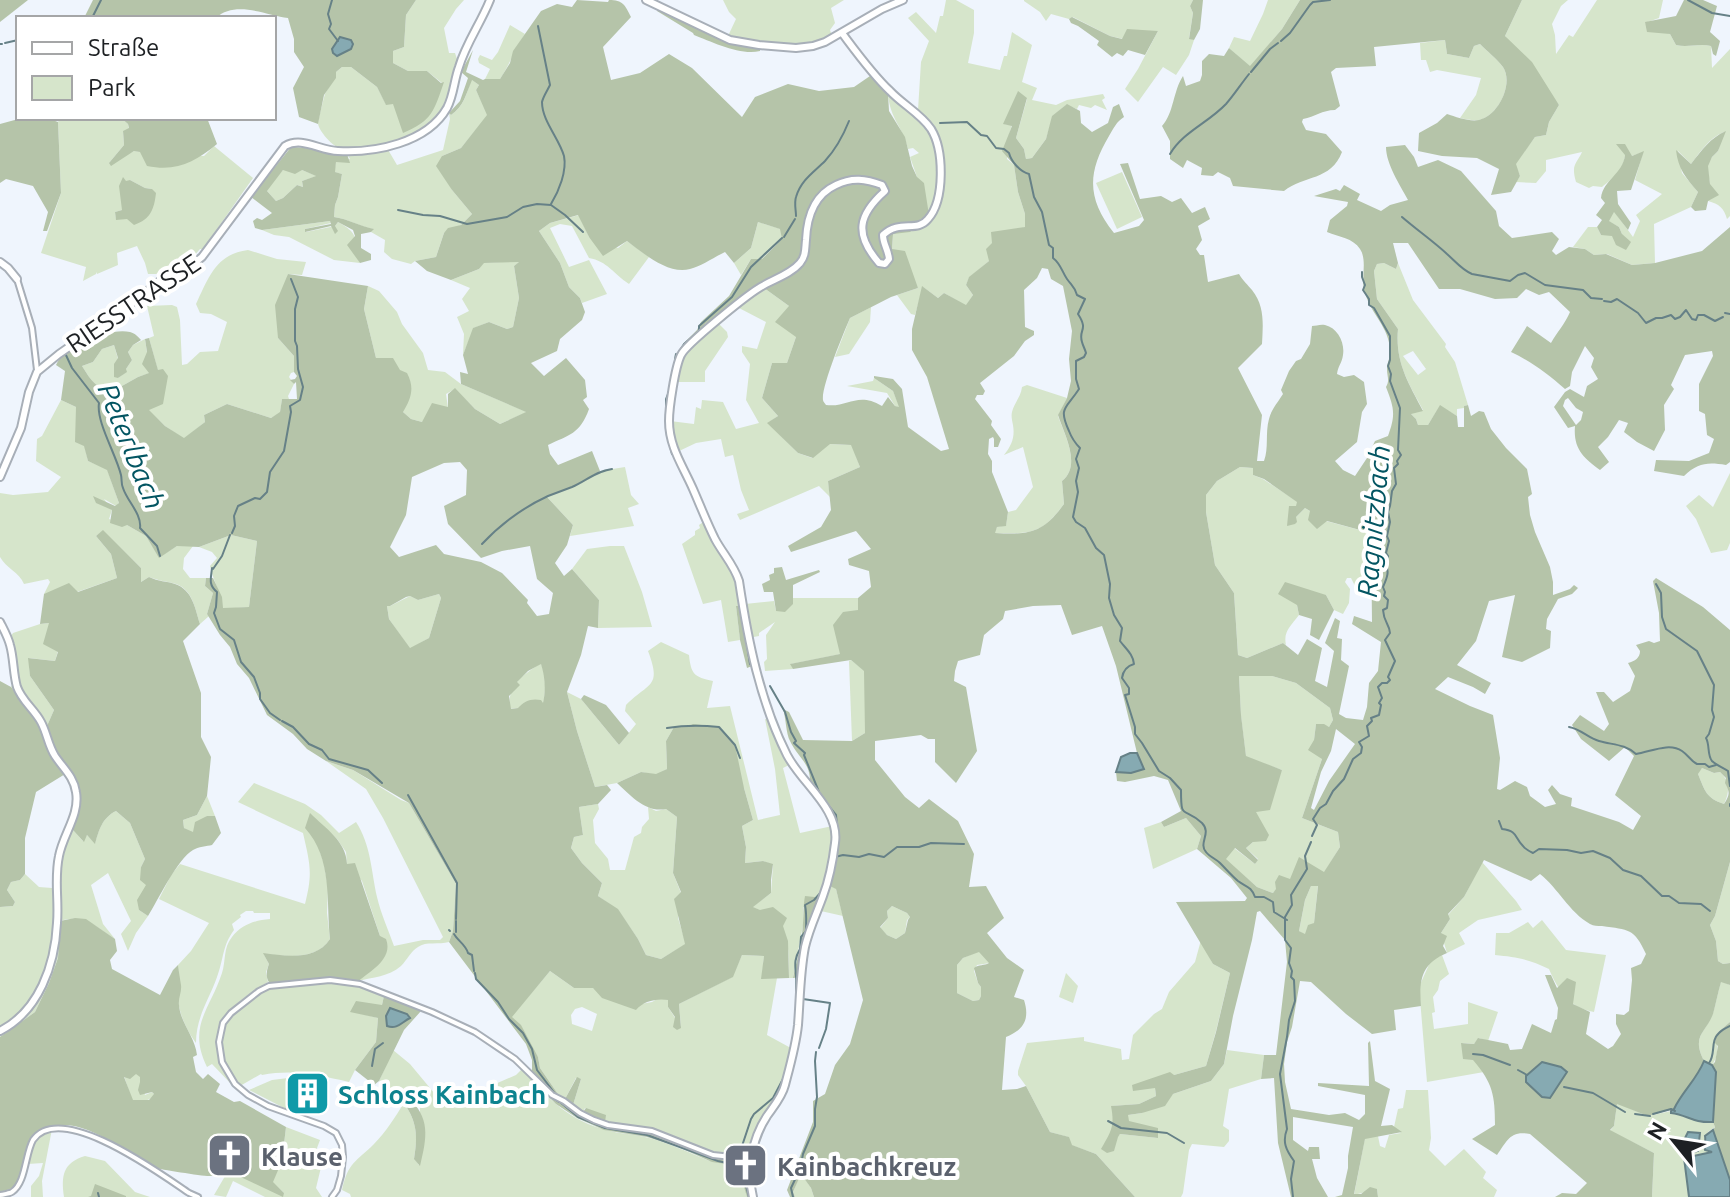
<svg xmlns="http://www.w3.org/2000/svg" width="1730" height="1197" font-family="Ubuntu,sans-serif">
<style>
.green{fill:#d6e5cb;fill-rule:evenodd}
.forest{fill:#b5c4a9;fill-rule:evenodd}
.water{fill:#86aab2;stroke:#668187;stroke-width:2}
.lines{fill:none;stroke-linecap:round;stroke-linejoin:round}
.stream{stroke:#668187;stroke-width:2}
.minor-casing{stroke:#a8afb8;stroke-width:8}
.major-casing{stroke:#a8afb8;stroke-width:10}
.minor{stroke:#fff;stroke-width:4}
.major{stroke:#fff;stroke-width:6}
.labels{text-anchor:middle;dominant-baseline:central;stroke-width:8;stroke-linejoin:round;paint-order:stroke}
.street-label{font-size:26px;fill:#1d2023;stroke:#fff}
.culture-label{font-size:26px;font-weight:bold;fill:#0d838f;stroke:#fff;text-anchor:start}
.worship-label{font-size:26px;font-weight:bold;fill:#5b616d;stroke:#fff;text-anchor:start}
.water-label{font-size:28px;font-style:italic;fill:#035562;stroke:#fff}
</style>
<rect width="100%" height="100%" fill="#eff5fd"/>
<g class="green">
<path d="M416,0H464L456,9L444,28L449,53H455L457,59C456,80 448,108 432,122C416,137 366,153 344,150C335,149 320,133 318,124C318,121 324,97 325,94C329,85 335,82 336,72L342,67H351L377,87L386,104L442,83L427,71H408L393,63V51L404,47L406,15Z"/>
<path d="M723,0H844L831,8L835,23L830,30L832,36C802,51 759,47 728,36L736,19L729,12Z"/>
<path d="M946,0H956L974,10V33L968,63L1000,70L1004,56H1007L1012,32L1032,45L1022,82L1037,88L1032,100L1056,105L1067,100L1103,94L1105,98L1102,100L1107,110L1095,105L1091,108L1079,105L1077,109L1066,105L1053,116L1046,139L1032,158L1026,159L1024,149L1016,138L1027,99L1018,92L1004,124L1012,125L1008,138L1007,159L1014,165L1018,192L1025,214V227L992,243L989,261L969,278L966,285L973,295L966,306L944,293L938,298L923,287L915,315L911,314L897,295L918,288L892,249L893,234L917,177L910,157L919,153L913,148L908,149C903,127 890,119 888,94C904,108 929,122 935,145C937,153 937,162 938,170C939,139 938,133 918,110L921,62L929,41L908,18L916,12L936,33L940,16H943Z"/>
<path d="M1024,0H1193L1190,6L1193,13L1189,38L1194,40L1189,55L1176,75L1163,67L1138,102L1125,89L1138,69L1158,31L1123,39L1110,36L1073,17L1069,19L1051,14L1046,21L1040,12L1024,1Z"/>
<path d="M1268,0H1300L1282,29L1250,67L1229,48L1234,37L1250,41L1263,14Z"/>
<path d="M1522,0H1568L1561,6L1552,24L1555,35L1556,54L1569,35L1573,37L1597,0H1663L1659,18L1645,23L1670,34L1676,45C1688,48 1699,43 1711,46L1712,68L1730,49V216L1727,219C1724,208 1719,204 1708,201L1710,184L1707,166L1712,157L1718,151L1724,132C1709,138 1701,151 1691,164L1678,151L1682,173L1698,192L1691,207L1654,224L1655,263L1632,265L1607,254L1594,255L1585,249L1573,247L1588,227H1597L1601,235L1622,234L1619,227L1608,221L1614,211L1633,237L1640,221L1636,215L1662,194L1635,180L1643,152L1632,156L1625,155C1624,170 1613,178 1602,187L1593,186L1589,188L1576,182C1571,164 1576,165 1582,152L1546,160V171L1536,183L1516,182L1520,176L1515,164L1535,137L1546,135L1549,122L1559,105L1505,36Z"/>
<path d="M510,25L525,34C515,48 510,64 500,79H485L490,69L479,63L478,59L480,55L492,60L498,52Z"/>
<path d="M1445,40L1447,54L1469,58L1474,46L1480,44C1487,51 1497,59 1503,67C1514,84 1498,116 1479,120C1474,121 1465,119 1460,118L1476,95L1481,78L1437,70L1430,72L1426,60H1421L1420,43Z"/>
<path d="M471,79L479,85L476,90L488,115L461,148L442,156L452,190L472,214L461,225L444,233L436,257L415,261L411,264L392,259L384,252L385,240L371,232L373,229C359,226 348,219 334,217L335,205L338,197L342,174L334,172L336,162L350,159L347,154L387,148L397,165L443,150L450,119L449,113L451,115C464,106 467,94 471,79Z"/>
<path d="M60,118H121L128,124L129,129L123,132L124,145L109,163L134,151L204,156L214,146L253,178L203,249H200L193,257L181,264L156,274H148L145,263L137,246L117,253L118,265L97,274L96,272V274L83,281L86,267L41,253L61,193L58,122ZM130,180L145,188L152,189L116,219L115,212L122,210Z"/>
<path d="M283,170H302L317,176L302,181L303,187L297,185L283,198L276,201L267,191L268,186Z"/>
<path d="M1122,172L1142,217L1117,229L1096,183Z"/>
<path d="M579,215L589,237L618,248L627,241L649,257L629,284C614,274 607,261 589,258L572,226L560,224L550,228L569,267L589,260L607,294L582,303L580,298L569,287L560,263L539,231L550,223Z"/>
<path d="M330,221L331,223L305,229L306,232L335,226L338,222C367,238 347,241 360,263L334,260L289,237L274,235L262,230Z"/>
<path d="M758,222L781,229L782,238L762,259H751L741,275L734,263L751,248Z"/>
<path d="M248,250L277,259L306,262L302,275L288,274L278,338L294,356V372L291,373L289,377L294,384L288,396L289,399H282L280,413L271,418L227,404L204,415L205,422L184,439L165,426L148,410L158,371L149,338L154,336L147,306L172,305L177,307L180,320L182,365L187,364L200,352L218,351L227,322L211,314L200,313L196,304C209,277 216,254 248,250Z"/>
<path d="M521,261L514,266L519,298L513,327L507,329L489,322L474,328L463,355L464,334L457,317L469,311L462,299L470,288L451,280L479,269L483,263Z"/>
<path d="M1384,263L1396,269L1398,263L1413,300L1446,344L1445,347L1455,362L1468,405L1464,406V408L1457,409V416L1440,406L1428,425H1418L1416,419L1410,413L1423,410C1408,382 1395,362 1398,329L1377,299L1374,271L1377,264ZM1413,351L1426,369L1418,375L1403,356Z"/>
<path d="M760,285L789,306L796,337L787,363H772L762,398L778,416L768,423L798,453L812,458L829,444L852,445L860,467L828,481L830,497L819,486L740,520L737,514L749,510L741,490L733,455L725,457L721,439L696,443L677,452L670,421L694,424L696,407L701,409L702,400L723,402L736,429L759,423L746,400L750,364L742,352V346L757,349L766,322L739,308L719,324L727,332L728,337L705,371V382H672L682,352L704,330L705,324Z"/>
<path d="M368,286L379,291L397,312L402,324L423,353L428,370L445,372L461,384L527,412L500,424L475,409L455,389L446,394L448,408L422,422L411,419L403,412L400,371L376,358L364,309Z"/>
<path d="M871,307L870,322L849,354L835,357L850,318Z"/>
<path d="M145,339L150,373L138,377L113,391C94,386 93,383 82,366L93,362L102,349L114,345L118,359V378L126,372V369L132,360L128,352L133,345Z"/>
<path d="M874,378L893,391L900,408L895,406L887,393L847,386L873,381Z"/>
<path d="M1027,385L1067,398L1058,416C1064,434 1082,465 1062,481L1064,504C1042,534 1031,534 994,533L997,527L1006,525L1008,512L1016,510L1033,487L1023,447L1004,455C1012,445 1015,437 1013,425C1012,420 1011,416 1012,412C1014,403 1021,397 1022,387Z"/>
<path d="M61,400L76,407L88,461L107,469L119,503L116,506L104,499L112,510L109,519L127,525L146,536L159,557L177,546H193L184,558L183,569L190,578H206L205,586L213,593L207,614L209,616L200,624C195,609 193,590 176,584C166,581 159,581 149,577L141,582V568L103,531L96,536L111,554L117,578L77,592L44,594L50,582L48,579L24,584C19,572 6,568 0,557V493L13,495L48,492L61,477L36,461L37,439L42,436Z"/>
<path d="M625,467L631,495L639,504L628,508L634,526L570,536L573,525L547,497L574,486L600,471Z"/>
<path d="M1240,467L1253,468V475L1263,479L1298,502L1296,517L1305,508L1326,521L1371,533L1372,591L1355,586L1351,578H1347L1345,582L1350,589L1349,603L1343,614L1334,610L1326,595L1297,605L1299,615C1291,626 1283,631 1286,645L1283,643L1247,658L1238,655L1234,593L1215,565L1206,512V495L1217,481Z"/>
<path d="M1730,473V543L1727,550L1711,553L1696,519L1686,506L1699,495L1713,507Z"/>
<path d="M709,518L723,549L738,569L745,604L774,601L776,611L792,604L793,598H858V610L841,654L791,664L793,669L765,671L764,662L767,659L766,635L775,622L759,633V636L748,638L736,606L740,640L728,642L721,600L703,604L682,544L695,535V531L700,528L699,525Z"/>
<path d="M231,535L257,541L249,607L222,609C222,593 213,581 210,566L217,558L212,552L199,547Z"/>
<path d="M610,546H624L642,592L652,627L598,628L599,600L572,569L587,549Z"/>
<path d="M439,594L441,598L429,638L410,649L389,619L387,606H390L410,596L418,600Z"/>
<path d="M49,623L58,651L55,661L29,658L30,676L54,710L47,726L39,725L11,687L13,683L7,643L13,633L40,624Z"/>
<path d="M661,642L689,655C691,674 694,677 713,681L707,708L730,706L758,820L780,815L775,769L765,719L775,721L793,763L783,768L800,833L837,825L836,889L843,916L803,907L804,920L793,978H789C788,940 792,923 752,907L771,893L773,865L763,861L745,863L746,847L742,826L753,820L744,788L687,727H674L666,741L667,769L656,775L641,772L617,783L595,787L577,731L567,692L581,699L619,745L636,724L625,711L626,705C649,682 662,688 648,651Z"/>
<path d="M851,660L865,671V733L852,741L849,661Z"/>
<path d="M541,663C546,676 546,691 543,705L510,709C507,684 522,676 541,663Z"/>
<path d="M1239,676H1272L1296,683L1330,708L1333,720L1329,727L1316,724L1314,740L1322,759L1302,818L1338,832L1340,847L1324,873L1290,879L1273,893L1257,887L1225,859L1234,848L1255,864L1258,859L1246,848L1253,842L1256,811L1282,770L1246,757L1241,716Z"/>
<path d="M326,761L353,770L401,800L409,803L456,884L453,931L449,942C439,945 426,941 418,947C411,951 407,960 401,966C388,977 373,977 358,981L380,936L362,881L347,865L346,852L337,839L310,814L316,840L324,863L328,888L327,913L330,939C316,961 286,956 264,954L269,964L266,972L268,982C221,1010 199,1035 234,1087L212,1064L207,1067C187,1026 210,1010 222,973C226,961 223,948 232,937C241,925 255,920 270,919V913H254L253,911H246L240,915L241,917L232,924L234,930C222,946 224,959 217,977C209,1000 196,1017 196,1043C189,1034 181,1018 179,1006C176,994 179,978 178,965L191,951L209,923L159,899L171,875L180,864L305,904C313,873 310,864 303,833L238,802L254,783L305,804L321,815L339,833L356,822C371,845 371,870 377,897C381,914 388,929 394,946L423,940H440L443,937L383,818L366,789Z"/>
<path d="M1702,768L1714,773L1720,772C1730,781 1730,792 1724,804C1706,798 1705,791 1698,774L1699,771Z"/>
<path d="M207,796L215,816H207L193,833L184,828L183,820L197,815Z"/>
<path d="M598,804L599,809L593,820L595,843L608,859L610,870H625L634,837L641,833L642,827L649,819L648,807L656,811L666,809L677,817L673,873L681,893L678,918L686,944L661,959L646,955L638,939L618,910L598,896L602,883L582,863L571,848L574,837L583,835L579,807Z"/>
<path d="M116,811L130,823L145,859L141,867L147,885L139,910L148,916L136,933L128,951L121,934L131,921L108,873L91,885L103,924L115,939C96,927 84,913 60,921L58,958L49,983L35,1012L0,1037V907L13,906L15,902L7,890L11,882L20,880L25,874L39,887L52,888L55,907V876L72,821V829L83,841L87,835L95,843C99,830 102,818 116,811Z"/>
<path d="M1186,818L1201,836L1197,849L1153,869L1144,828L1161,822L1164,827Z"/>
<path d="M1482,862L1516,901L1522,910L1478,920L1459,933L1465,944L1447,953L1441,933L1450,919L1448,915L1464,897Z"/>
<path d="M1730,862V963L1723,964L1718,961L1716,941L1710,925L1715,916Z"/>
<path d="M1318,885L1314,923L1305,935L1299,931L1305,900L1311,886Z"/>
<path d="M892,906L907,913L910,917L907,920L905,933L896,939L887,935L880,928L888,918L887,911Z"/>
<path d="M1542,920L1566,950L1606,955L1594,1012C1569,1008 1558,990 1549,969C1529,959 1516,957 1495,955L1496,933H1509L1528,922L1533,928Z"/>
<path d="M1201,940L1213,964L1230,973L1216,1031L1206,1066L1174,1075L1155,1088L1156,1096L1139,1104L1112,1106L1114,1120L1112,1130L1117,1137L1120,1134L1158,1138L1128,1121V1115L1142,1113L1173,1094L1211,1081L1224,1064L1227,1050L1264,1055L1261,1079L1229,1089L1223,1126L1229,1130V1141L1224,1147L1192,1144L1189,1150L1183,1193L1181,1197H1135L1096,1154L1071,1145L1068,1137L1050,1132L1026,1086L1018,1075V1071L1027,1043L1084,1037V1041L1121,1049L1122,1060L1129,1059L1133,1035L1154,1014L1162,1009L1169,992L1195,962Z"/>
<path d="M979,951L990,963L977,965L974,971L978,983L981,987V996L979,1000L973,1001L957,993V965L963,958Z"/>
<path d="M742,955L764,956L762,978H777L767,1035L789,1047L795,1052L789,1080L775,1103L750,1154L747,1156H712L605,1121L585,1108L583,1112L573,1105L581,1079L576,1078L565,1099L560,1097L540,1068L538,1057L511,1017L550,971L574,988H593L641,1004L652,1002L659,998L669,1000L668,1007L681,1027L679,1004L732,977ZM582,1007L597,1014L592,1031L572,1024L571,1015L575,1009Z"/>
<path d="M1442,955L1449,974L1440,981L1438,990L1433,997L1435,1012L1432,1013L1434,1029L1468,1024V1002L1498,1012L1488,1041L1479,1038L1474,1044L1462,1043L1484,1072L1427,1082L1419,987L1431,960Z"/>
<path d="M1066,973L1078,986L1073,1003L1059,997Z"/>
<path d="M330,981L351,982L384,996L382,1005L351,1011L378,1018L376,1042L355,1070L349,1082C318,1075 294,1069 262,1075L261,1074L240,1086L231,1075L224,1061L222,1035L226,1021L250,1000L272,986Z"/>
<path d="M1721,981L1730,985V1022L1716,1034C1718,1044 1719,1056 1712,1065L1704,1061C1691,1035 1706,1033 1713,1013C1716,1003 1718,992 1721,981Z"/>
<path d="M393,1050L410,1064L445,1106L516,1075L522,1069L528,1071C544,1099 574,1122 606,1130C620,1134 635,1134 649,1138C669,1143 688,1152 707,1160C716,1163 729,1162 736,1168C743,1174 745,1188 747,1197H351L350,1194L342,1190C348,1162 356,1162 374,1144C386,1132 395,1117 404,1103C417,1122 418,1136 414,1158L419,1165L420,1108L407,1096L385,1088L379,1081Z"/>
<path d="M136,1073L140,1076L145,1095L152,1092L155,1095C149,1101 141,1103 132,1100L124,1076Z"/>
<path d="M288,1078L304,1079L322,1084L317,1091L306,1086L301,1098L286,1109L249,1090L272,1080Z"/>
<path d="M1406,1090H1428L1431,1138L1429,1150L1445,1166L1464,1149L1486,1172L1483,1178L1497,1190L1494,1197H1378L1377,1189L1354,1195L1365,1138L1378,1136L1380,1146L1385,1148L1389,1135L1401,1133L1394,1127L1398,1109L1403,1108Z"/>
<path d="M1617,1103L1648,1116L1671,1111L1672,1113C1689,1115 1692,1123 1713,1122L1715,1127L1708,1132L1705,1150L1712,1152L1684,1158L1689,1197H1652L1654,1153L1610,1131L1614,1126Z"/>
<path d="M50,1127L52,1129L42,1181L43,1197H31V1186L39,1176L43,1163L28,1164L20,1181L14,1188L18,1180L33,1137Z"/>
<path d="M286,1127L320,1140L314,1156L323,1159L316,1188L322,1197H265L233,1181L226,1197L214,1195L228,1171L284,1193L272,1182L282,1161Z"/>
<path d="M85,1156L105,1161L135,1192L150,1197H64C61,1175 63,1163 85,1156Z"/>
<path d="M801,1173L811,1188L814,1197H795L793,1192Z"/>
</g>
<g class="forest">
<path d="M0,0H28L0,22Z"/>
<path d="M93,0H416L406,15L404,47L393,51V63L408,71H427L441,83L444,82C434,111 432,121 403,133L393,104L386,105L377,87L351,67H342L336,72V78L324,95L318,124L299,117L293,88L304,67L294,52V39L288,18C266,15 235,0 216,18H84Z"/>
<path d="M577,0L608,2L609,0C623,0 625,5 631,17L603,47L611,80L640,73L669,54L692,68L742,117L755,97L788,84L819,91L854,87L870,76L888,94L889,111L905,137L912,166L917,177L924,183L929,215L910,232L893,234L892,249L905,251L918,288L891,297L850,318C844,332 821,387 823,400C823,402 825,403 826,405C848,408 857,391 882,406L888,397L895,406L899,407L893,391L874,378V376L893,379L902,389L908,427L941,451L949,449L927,377L912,350V329L922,286L938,298L944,293L966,305L973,295L966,285L969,277L989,261L986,249L992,243L991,232L1025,227V214L1018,192L1014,165L1002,151L1012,126L1003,124L1018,91L1027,98L1016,138L1024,149L1026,159L1032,158L1046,139L1052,116L1067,104L1080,111L1081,123L1092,132L1108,123L1113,107L1119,104L1124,117C1116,122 1114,128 1109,136C1087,173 1087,199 1114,233L1139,226L1144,220L1120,164L1128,163L1140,199L1161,196L1172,202L1181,198L1192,213L1205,207L1210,219L1198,226L1202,240L1196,249L1200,255H1204L1208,282L1239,274C1243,281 1248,285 1252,290C1265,306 1263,325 1262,344L1238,368L1262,415L1257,461H1264C1269,448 1265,433 1269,419C1271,410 1278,402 1283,394L1281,390L1289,371L1296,361L1301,359L1310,344L1312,326C1316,326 1320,324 1325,325C1338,328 1345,343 1343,355C1342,363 1338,366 1337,374L1344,377L1354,375L1364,382L1367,404L1362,412L1357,442L1335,461L1343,470L1355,476L1367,458L1375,441L1388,436C1396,414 1394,408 1386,387C1390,380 1387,377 1387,369C1387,362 1391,357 1390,350C1389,327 1371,314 1365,293C1360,280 1368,261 1360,249C1353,238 1339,237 1327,232L1330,220L1347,206L1348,202L1314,196L1336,189L1340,191L1344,185L1360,194L1357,200L1381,211L1390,205L1408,200C1400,185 1386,164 1386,147L1405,145L1414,157L1418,167L1438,160L1461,171L1496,211L1499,226L1512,238L1552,232L1559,239L1552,251L1556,255L1569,247L1585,249L1594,255L1606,254L1632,265L1655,263L1702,251L1730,227V462L1726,465C1707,462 1698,463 1684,476L1654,471L1656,460L1689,461L1709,453L1714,439L1707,435L1705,414L1699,411V384L1713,356L1712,351L1685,355L1671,385L1674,389L1664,405L1665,430L1654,451L1637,442L1624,432L1628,423L1619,420L1608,437L1598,447L1609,462L1600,470C1584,458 1573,449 1575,426L1568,428L1554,407L1565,392L1570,389L1584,397L1587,386L1598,379L1591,367L1594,358L1585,346L1572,372L1570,386L1565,389C1548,374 1532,362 1511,352L1527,326L1551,343C1557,332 1565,324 1570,312L1549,292L1539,295L1526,289L1517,298L1495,299L1460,289H1439L1408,243H1393L1398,263L1396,269L1384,263L1377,264L1374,271L1377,299L1398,329C1395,362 1408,382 1423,411L1411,414L1416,419L1418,425H1428L1440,405L1457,416L1458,427H1464V406L1468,405L1471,416L1479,411L1484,412L1491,429L1506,448L1527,469L1532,494L1528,497L1530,515L1535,532L1550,567L1553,582V595L1570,589L1574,585L1578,588L1572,594L1558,599L1547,619L1546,629L1551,631L1550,648L1522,662L1502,657L1515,595L1489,601L1476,641L1457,665L1491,683L1485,694L1473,687L1448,677L1435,689L1470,706L1493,715L1500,758L1497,789L1500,790L1515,781L1527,787L1530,796L1545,807L1556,804L1548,790L1552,785L1560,794L1572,798L1571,806L1619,822L1633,830L1641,816L1615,795L1634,756L1625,747L1609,761L1581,739L1572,725L1580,715L1604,731L1609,724L1596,692H1604L1613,702L1630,691L1635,676L1628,663C1635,661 1640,658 1640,651L1636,645L1649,641L1654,643L1660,641L1659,613L1653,581L1656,578L1703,607L1730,630V862L1715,916L1710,925L1716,941L1718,961L1723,964L1730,963V985L1721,982C1718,992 1716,1003 1713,1014C1706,1033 1691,1035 1704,1061C1699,1075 1683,1095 1674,1109L1648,1116L1617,1104L1614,1126L1610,1130L1654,1153L1652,1197H1555L1562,1193L1576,1194L1587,1183L1530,1134C1510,1130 1507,1141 1497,1155L1472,1139L1495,1125C1495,1096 1493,1083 1473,1060L1463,1059L1461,1043L1474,1044L1478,1038L1508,1044L1510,1050L1522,1049L1532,1024L1551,1033L1555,1020L1557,1019L1558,1008L1545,975H1551L1557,988L1567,978L1576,982L1573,1004L1590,1012L1586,1034L1608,1049L1613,1046L1621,1034L1616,1024V1014L1624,1015L1629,1011L1632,980L1631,968L1641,964L1646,954C1634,928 1629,930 1602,926C1597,926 1594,926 1590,924C1569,912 1558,888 1540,874L1531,881L1484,860L1464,897L1448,914L1450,919L1441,933L1447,936L1443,946L1447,953C1421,964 1419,980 1421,1006L1394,1010L1396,1030L1372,1034L1346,1014L1311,982L1300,981L1292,1027L1287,1042L1284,1064L1285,1082L1291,1109L1329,1115L1345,1113L1359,1120L1365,1114V1095L1318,1086V1083L1369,1086L1368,1043L1370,1041L1375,1081L1390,1089L1381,1126L1392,1125L1402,1132L1365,1139L1354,1194H1361L1370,1187L1377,1189L1378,1197H1335L1342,1195L1348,1168V1156L1353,1127L1293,1117V1140L1308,1151L1309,1147H1319L1320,1159H1312L1317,1178L1328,1197H1291L1278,1143L1274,1078L1261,1079L1264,1055H1276L1287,962L1285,940L1260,911L1257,912L1252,940L1233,1016L1224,1064L1211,1081L1173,1094L1165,1106L1142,1113L1128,1115L1129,1121L1158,1128V1138L1120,1134L1118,1137L1114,1151L1107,1153L1101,1149C1111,1131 1115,1127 1111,1106L1139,1104L1156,1096L1155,1088L1133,1091L1132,1085L1170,1072L1174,1075L1206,1066L1216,1032L1230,973L1213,964L1176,902L1245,901L1247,898L1231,878L1197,849L1201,836L1186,818L1164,827L1161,822L1181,811L1168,780L1154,776L1125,782L1117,781L1116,772L1131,773L1143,769L1137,753L1116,666L1102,626L1072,635L1061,605L1033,606L1005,611L1003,619L984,635L980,655L958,661L955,671L954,681L966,687L977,751L956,783L935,762V739H928L921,735L875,741V760L905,797L919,808L929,799L958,821L974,854L969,887L986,886L1004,918L987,933L1007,958L1024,970L1014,997L1024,1000C1030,1019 1024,1030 1006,1037L1002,1090L1017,1089L1026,1086L1050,1132L1069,1137L1072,1145L1096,1154L1135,1197H814L811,1188L801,1174L793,1192L795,1197H790L787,1190L813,1122V1101L825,1094L835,1065L850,1044L863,1000L836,889L828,885L838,841L836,815L810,783C811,763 798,758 790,741C786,734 786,718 783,709L789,712L803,740L852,741L865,733L864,671L851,660L793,669L790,664L840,654L833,625L843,612L858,610V598L871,587L869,571L849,565L848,559L871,549L856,531L791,552L788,546L821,527L831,510L828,481L860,467L851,445L830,444L813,458L798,453L767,423L778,416L762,398L772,363H787L796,337L775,322L789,306L760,285L705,324L704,330L684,346L683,344L697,330L701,322L729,296L751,259H762L782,239L780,229L758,222L751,248L734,263L725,252C714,257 702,266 690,269C668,275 643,253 627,241L603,256L589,237L578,215L550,223L539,231L560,263L569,287L580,298L585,312L582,320L560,339L557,351L531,363L544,376L566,358L585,380L587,397L583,400L589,409C580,434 569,435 548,445L550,454L558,465L592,451L600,471L574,486L547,497L573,525L567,545L555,563L564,576L572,569L599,600L598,628L588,626L581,655L567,692L577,731L595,787L607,785L611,790L598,804L579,807L583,835L574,837L571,848L582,863L602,883L598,896L618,909L638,939L646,955L661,959L685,944L674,899L681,892L673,873L677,817L666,809C646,813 631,796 617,783L641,772L656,774L667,769L666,741L674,727H687L693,724L719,727L735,745L744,788L753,820L742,826L746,847L745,863L763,861L773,864L771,880V893L753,907L760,910L773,907L787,918L783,926L788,941L789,978L761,979L764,956L742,955L733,977L679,1004L681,1028L677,1030L673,1027L675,1017L668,1007V1000C657,998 643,1001 636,1010L602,998L593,988H574L550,971L512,1017L521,1025L538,1057L540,1068L560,1097L565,1099L577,1077L581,1079L573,1105L583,1112L586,1108L606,1115L605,1122L649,1130L712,1156L747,1164L745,1178L750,1197H747L739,1170L733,1165L712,1162L676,1146L647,1137L604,1130L577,1118L556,1104L549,1097L551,1092L532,1072V1060L526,1044L449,942L453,931L456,884L409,803L353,770L326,761L307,749L293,734L267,715L249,678L237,664L230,647L220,635L207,614L213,593L205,586L206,578H213L222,597L223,608L249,607L257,541L231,535L199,547L177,546L159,558L146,536L127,525L122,527L110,523L112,510L96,503L93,496L115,506L119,503L107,470L88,461L84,446L75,442L76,407L61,400L65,371L56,365C64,346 110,327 130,332C136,334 137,336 141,340L133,345L128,352L132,360L126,369L127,372L118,378L114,377V364L118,358L114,345L102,349L93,362L82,366C93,383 94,386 113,391L138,377L149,373L142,364L147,352L145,339L149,338L158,370L163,369L168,376L163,404L149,410L165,426L184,438L205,422L204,415L227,404L271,418L280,412L282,399H297L296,382L294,384L290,380L295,379L297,376L294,372V356L278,338L275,305L288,274L368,286L364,309L376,358H393L400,370L407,373C415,388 411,399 403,412L411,419L422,422L432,403L448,407V394L455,388L475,409L500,424L526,412L461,384L460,372L468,374L463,355L473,328L489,322L507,329L513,327L519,298L514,266L519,262L484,263L479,269L451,280L427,271L415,261L436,257L444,233L448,228L461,225L472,214L452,190L436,166L442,156L461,148L487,115L476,90L479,85L472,80C466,94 464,106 451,115L449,113L460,101L468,78L461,72L473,50L466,72L483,80L485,79H500L510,63L513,51L541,11L557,4L572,7ZM1042,268L1048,269L1051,279L1063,286L1072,331L1069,359L1071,381L1067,398L1058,415C1064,434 1082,465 1062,481L1064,504C1043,533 1030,535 995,533L997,527L1006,526L1008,512L992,472V461L988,454L989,439L993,437L994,439V447H998L1001,439L991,425L992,421L975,399L977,395H983L985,391L980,383L1014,356L1025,341L1034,335V331L1025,327L1024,290L1037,278ZM1568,398L1576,408L1583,412L1581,420L1576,425L1563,406L1565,400ZM460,462L467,470L466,495L444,506L448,524L481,558L502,551L530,546L537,579L553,593L549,614L537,616L527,603L528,600L502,573L481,562L444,554L436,545L399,557L390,547L406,515L412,477L444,463ZM1240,467L1253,468V475L1264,479L1297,502L1296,506H1289L1287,526L1295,524L1297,522L1296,517L1305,508L1310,511L1308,520L1317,529L1327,521L1371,533L1372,622L1354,616L1352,624L1381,642L1378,671L1369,683L1367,707L1363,720L1346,718L1339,714L1349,666L1341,660L1342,639L1337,638L1340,621L1335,618L1325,643L1334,651L1327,687L1315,681L1322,648L1307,639L1298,655L1283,643L1247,658L1238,655L1234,593L1215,565L1206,512V495L1217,481ZM439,594L441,598L429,638L410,648L389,619L387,606H390L406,597L410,596L418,600ZM541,664C545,676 546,691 543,703L541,700C531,698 524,701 518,708L511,709L509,696L520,685L517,682L528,671ZM1239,676H1272L1296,683L1330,708L1333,720L1329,727L1324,724H1316L1314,740L1308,750L1322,759L1302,818L1338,832L1340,847L1324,872L1299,857L1290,879L1279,875L1275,882L1276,889L1273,893L1257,887L1226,859L1235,848L1255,864L1258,860L1246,848L1253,842L1266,841L1269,835L1256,812L1270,810L1282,770L1246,756L1241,715ZM1336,729L1355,744L1329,781L1314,810L1311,808L1321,772L1331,751ZM1702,768L1714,773L1720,772L1726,778L1725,783C1730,792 1730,795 1724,804C1706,798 1705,791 1698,774ZM1311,886H1318L1314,923L1308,925L1305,934L1299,931L1305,900ZM892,906L907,913L910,917L908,920L905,933L896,939L887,935L880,927L888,918L887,911ZM979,952L989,963C984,966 979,964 974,968L978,983L981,987V996L979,1000L973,1001L957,993V965L963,958Z"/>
<path d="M1193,0H1203L1200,29L1194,40L1189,39L1193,13L1190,6Z"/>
<path d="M1300,0H1522L1505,36L1532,62L1559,105L1549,122L1546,135L1535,137L1516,164L1520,176L1511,192L1491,195L1499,169L1477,158L1442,156L1418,151L1419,133L1437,123L1447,114C1456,117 1470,122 1479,120C1498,116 1514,84 1503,67C1497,59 1487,51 1480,44L1474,46L1469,58L1447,54L1445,40L1374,47L1376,66L1336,68L1331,72L1340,106L1335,110C1322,110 1315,117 1303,119L1302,122L1306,130L1326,134L1342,152C1331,181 1304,175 1284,191L1233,186L1230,178L1218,172L1213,176L1201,175L1202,168L1187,160L1183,168L1170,159V141L1162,126C1174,113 1173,91 1183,76L1186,86L1200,81L1202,75V61L1209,54L1224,56L1229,48L1250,66L1282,29Z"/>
<path d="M1684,0H1703L1717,6L1710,32L1720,41L1716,56L1713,54L1711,46C1699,43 1688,48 1676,45L1670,34L1647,32L1645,22L1676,16Z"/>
<path d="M658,9L723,41L760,48V51C741,56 712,42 694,35L693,33L657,11Z"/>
<path d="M1072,17L1110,36L1122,39L1127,29L1158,31L1145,55L1128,50L1123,56L1117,53L1112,57L1097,45L1099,41L1078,26L1071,23L1069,19Z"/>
<path d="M22,118H47L58,122L61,193L47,231H43L48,212L33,186L6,179L0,183V124Z"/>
<path d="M121,118H207L217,144C195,162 177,172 147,166L140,152L134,151L111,166L109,163L124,145L123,131L129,128L128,124Z"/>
<path d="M1726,131L1718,151L1712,157L1708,166L1710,184L1719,195L1708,201L1706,210L1695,211L1691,207L1698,192C1686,178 1678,169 1676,150L1691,164C1702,150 1710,138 1726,131Z"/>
<path d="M1616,144H1625L1632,156L1644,151L1631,190L1617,191L1618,204L1631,223L1628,230L1614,212L1609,221L1619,227L1622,234L1631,242L1626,250L1616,245L1612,236L1601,235L1597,227L1602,220L1596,215L1605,203L1601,198C1603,180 1623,174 1625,155Z"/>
<path d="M291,147C310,147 328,154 347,154L350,163L336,162L335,172L342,174L338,197L335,205L334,217C348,219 360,226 374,229L371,232L361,234V248L371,254V260L360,263L347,245L355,236L353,230L338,222L335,226L338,231L335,234L331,226L305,232V229L331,224L330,221L262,230L255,228L253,221L257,218L262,220L272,213L251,197ZM283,170L295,174L302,170L316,176L302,181L303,187L297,185L283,198L276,201L267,191Z"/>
<path d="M123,177L126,181L130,180L145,188L152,189L156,193C154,209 151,219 134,225L127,219L116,220L115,212L122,210L119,186Z"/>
<path d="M103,530L141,568V582L149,577C159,582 166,581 175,584C193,590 195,609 200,624L183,641L201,693V737L211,757L207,796L197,815L183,820L184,828L193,832L195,822L207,816H215L221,833L212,845C207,846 198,847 193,850C178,858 158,900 148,916L139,910L137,900L146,885L140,880L141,867L145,859L130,823L116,811C102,818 99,830 95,844L87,835L84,842L72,829C72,821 75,817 78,810C84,795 77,784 70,771L36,792L25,838V874L20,880L11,882L7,890L15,902L13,906L0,907V681L11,687L39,724L47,726L54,710L30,676L28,658L55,661L58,652L43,644L49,623L40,624L44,594L69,583L78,592L117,578L111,554L96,536Z"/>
<path d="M782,567L786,580L819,570L820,572L793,585V604L785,612L776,611L773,592H764L762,584L770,580L769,575L774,573V568Z"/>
<path d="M1285,582L1326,595L1334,610L1319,640L1310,635L1312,619L1299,615L1297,605L1278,594Z"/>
<path d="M736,606H742L752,666L747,668L740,640Z"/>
<path d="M584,695L606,705L629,733L619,745L581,699Z"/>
<path d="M310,813C326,829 346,841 347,864L355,863L380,936L386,939C394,960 368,972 355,984L340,981L272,986C265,979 266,972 269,964L263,953C286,956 316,961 330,939C326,901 333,859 305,828Z"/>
<path d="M805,896L824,898L806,950L802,977L793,978C797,960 802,942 803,923C804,914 803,906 805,896Z"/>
<path d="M75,918L86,919L115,939L117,951L110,960L112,969L160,995L173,970L178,965C179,973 180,979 181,985C182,992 178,998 179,1005C180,1022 195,1037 197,1055L193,1057L196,1072L203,1079L208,1074L220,1084L216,1092L234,1102L240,1101L286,1127L282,1161L273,1182L284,1193L283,1197L228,1171C222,1173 216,1176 210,1176C207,1177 159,1169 155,1168C122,1154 89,1116 48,1127C19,1135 30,1176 12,1188C8,1190 4,1191 0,1192V1037L35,1012L49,983L58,958L60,921ZM136,1074L140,1077V1082L138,1090L140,1095L152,1092L154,1094L149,1100H133L124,1077L130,1079Z"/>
<path d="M384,996L421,1011L404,1030L379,1081L374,1085L355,1070L376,1042L378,1018L350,1012L356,1001L382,1005Z"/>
<path d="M1730,1022V1180L1713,1130L1715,1127L1713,1122L1716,1072L1712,1065L1715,1062L1718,1046L1715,1043L1716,1034Z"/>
<path d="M407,1096C431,1118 427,1137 420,1166L414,1159C418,1136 417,1122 404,1103Z"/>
<path d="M95,1184L126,1196V1197H88L91,1196Z"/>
</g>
<g class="water">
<path d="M340,37L351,40L353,44L351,49L337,56L333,53L332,49Z"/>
<path d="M1130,753H1137L1144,769L1131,773L1116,772L1121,757Z"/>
<path d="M390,1008L407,1014L410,1018C402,1022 397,1030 387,1026L386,1016Z"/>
<path d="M1704,1061L1712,1065L1716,1072L1713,1122C1692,1123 1688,1115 1671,1113V1111L1674,1109C1682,1092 1697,1079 1704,1061Z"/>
<path d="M1542,1062L1561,1067L1567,1072L1550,1098L1542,1097L1526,1082V1076Z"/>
<path d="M1713,1130L1730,1180V1197H1689L1684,1158L1712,1152L1705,1150C1704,1145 1706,1141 1705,1136Z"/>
<path d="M1688,1132L1700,1133L1698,1151L1689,1153L1685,1149V1138Z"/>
</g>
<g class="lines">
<g class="stream">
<path d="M332,0L328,14L331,24L329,29L338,41"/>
<path d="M1688,0L1712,13L1730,16"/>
<path d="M92,18L101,0"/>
<path d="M538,26L550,85C547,91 543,97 542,102C542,121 559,138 564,156C567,171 559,191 551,204"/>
<path d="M1281,41L1290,33L1310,5L1313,2L1330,0"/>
<path d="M5,43L18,40"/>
<path d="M0,44H2"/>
<path d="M1251,72L1270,49L1278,43"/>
<path d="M940,123L967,122L981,135L987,136L996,148L1004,149L1009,153C1011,161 1020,172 1029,174L1034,197L1042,212L1049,245L1053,248V258C1061,264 1062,272 1067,279C1072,286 1075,287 1077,295L1085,299L1078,314C1089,331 1078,329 1082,342C1083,346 1085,349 1086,353L1084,357L1076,361V379L1079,389C1066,409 1058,407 1069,431C1072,439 1075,443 1080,448L1076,459L1079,468L1076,481L1078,492L1073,517L1076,522L1085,528L1096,548L1104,555L1110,584L1109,598L1114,615L1122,628L1120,641C1126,649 1133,654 1134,664C1127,666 1123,671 1122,678L1129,688V694L1125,695L1135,727V734L1142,743L1159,771L1170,778L1181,790C1181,821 1183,806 1202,823C1212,833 1198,843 1206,852C1210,857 1216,859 1220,863C1226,869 1232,876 1238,881C1246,887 1251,886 1255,897H1264L1273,902L1274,912L1287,920"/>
<path d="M1170,154C1183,132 1208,123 1226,104C1234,95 1241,84 1249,74"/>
<path d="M398,210L423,215L440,216L467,224L507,217L523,207L537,204L551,205L565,215L583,232"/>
<path d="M796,216C796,210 794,203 796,197C801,180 814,172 825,161C836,149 843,136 849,121"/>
<path d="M1402,217C1417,230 1433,241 1447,254C1455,261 1462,270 1472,274L1510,281L1518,275L1525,273L1545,285L1583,290L1591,298L1602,299"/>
<path d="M784,237L795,219"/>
<path d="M1604,301L1611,302L1617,299L1638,313L1646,323L1656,318H1662L1671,315L1675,319L1680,317L1686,310L1692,319L1696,320L1698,315H1704L1715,321L1723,317"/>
<path d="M1725,313L1730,314"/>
<path d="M679,352L684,344L699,331V326L732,297L751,267L782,238"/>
<path d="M65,353L72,368L99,403C96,422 116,454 121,475C122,479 121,484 123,488C127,501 142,514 140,528L157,546L160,556"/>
<path d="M675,359L676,354"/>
<path d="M666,414V399L670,389"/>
<path d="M667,433L672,454"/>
<path d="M676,461L685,480"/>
<path d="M704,523L712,539"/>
<path d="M232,533L235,526L234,516L238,506L255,498L260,499L267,492L270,472L284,451L291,412L290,406L300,400L303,387L298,369L297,346L295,341V309L298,297L291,279"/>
<path d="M482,544C500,525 524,507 548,496C556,493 564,490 572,487C586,481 596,471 612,469"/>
<path d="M212,568C211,578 208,585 217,592L216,607L214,613L220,629L234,640L241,662L254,677L260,693V699L270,713L280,720"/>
<path d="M213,569L222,556L230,535"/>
<path d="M1656,584L1661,593L1662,617L1666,629L1697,651L1714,685L1712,710L1714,717L1709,734L1706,738C1710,745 1707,755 1712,761C1716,765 1724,768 1728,771L1730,786"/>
<path d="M746,638L750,664L754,669"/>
<path d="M770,686L785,712L791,732L796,741L794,743L805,753L804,755L819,792"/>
<path d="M282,721L293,727L309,744L322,750L329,759L368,770L382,783"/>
<path d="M1569,727C1581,729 1588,738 1599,741C1613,745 1625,744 1636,754C1650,752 1669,742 1682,751C1688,755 1691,761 1697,764H1705L1709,767L1716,765"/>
<path d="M667,728C685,725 701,725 719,727L735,745L740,758"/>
<path d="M408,795L457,883L456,919"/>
<path d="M827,804L836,815L837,826"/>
<path d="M1730,804V806"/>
<path d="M1499,821L1502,829C1518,831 1514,837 1523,846C1525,849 1529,851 1533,853L1539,849L1567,850L1581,853L1593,851L1610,858L1623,870L1641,876L1662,896H1669L1679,903L1701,904L1710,911"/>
<path d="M1312,836L1317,825L1313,819L1320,808L1326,804L1333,791L1344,779L1353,759L1361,753L1362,747L1359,742L1369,736L1367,726L1372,721L1371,718L1379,715L1381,705L1379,703L1382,698L1378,687L1382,683H1387L1390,680L1388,677L1395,661L1385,640L1390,633C1389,623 1384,623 1383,610L1387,608L1388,600L1384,596L1385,592L1383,587C1387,578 1390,571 1385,563L1388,556L1386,553L1389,541L1387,536L1390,522L1388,512L1390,506L1392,491L1396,484L1394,468L1398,464L1397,461L1401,455L1398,450L1400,408L1390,381L1391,374L1388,366L1390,360V336L1374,308L1369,305V299L1363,290L1365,285L1362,277V272"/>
<path d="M835,857L843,855L859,857L869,854L884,857L897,847H919L931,843L964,844"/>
<path d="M449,930L450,931"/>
<path d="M456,932V921"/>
<path d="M454,934C458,941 466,945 468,953L472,955L474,971"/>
<path d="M475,973L476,979L498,1002L509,1019L523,1033L532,1049L537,1070L556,1095"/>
<path d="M797,996C795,989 797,983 796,976C795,964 794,959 800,949L801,937L806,931C806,922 807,915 805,905L814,900L822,891"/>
<path d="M803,999L830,1003L826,1029L819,1048"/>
<path d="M1473,1054L1483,1055L1510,1065"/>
<path d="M1709,1063C1716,1054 1710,1041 1719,1033C1722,1030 1726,1028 1730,1026"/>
<path d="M372,1066L375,1049L383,1043"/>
<path d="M1518,1070L1527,1075"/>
<path d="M533,1080L542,1091L559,1102"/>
<path d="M1564,1087L1593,1093L1625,1112"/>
<path d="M560,1102L578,1117L605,1128L647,1135L718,1161L736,1165L743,1175L749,1197"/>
<path d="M1635,1114L1650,1116"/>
<path d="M1653,1114L1671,1109L1675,1111"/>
<path d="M1108,1121L1121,1128L1167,1133L1184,1143"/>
<path d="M739,1155L751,1119L754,1114L773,1098L784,1077"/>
<path d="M98,1193L99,1197"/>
<path d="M793,1197L791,1188L800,1169L803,1154L815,1126V1109L817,1097L815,1061L816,1052"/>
<path d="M1293,1197L1291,1179L1294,1161C1286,1150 1282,1142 1287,1129L1280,1074L1287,1037L1289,1020L1295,1001L1294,980L1291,977L1292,971L1289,963L1291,948L1285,940V917L1292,905L1291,895L1307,869L1305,856L1311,842"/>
</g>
<defs>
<g id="minor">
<path d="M17,279L32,328L37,370"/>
<path d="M0,1195C2,1195 11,1193 12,1192C26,1183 25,1154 33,1140C61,1100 162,1175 189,1193L198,1197"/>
<path d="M332,1197L337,1190L341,1176L343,1157L342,1145L336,1133L324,1126L268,1106L248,1095L235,1084L222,1062L219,1042L223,1023L231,1013L259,991L269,986L330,980L360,984L432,1012L475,1032L515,1059L552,1095L564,1101L580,1113L594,1120L608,1125L652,1131L713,1155L751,1159"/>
</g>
<g id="major">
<path d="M646,0L730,40L759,45L796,48L813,46L825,42L882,9L903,0"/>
<path d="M0,262L8,268L17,279"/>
<path d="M0,477L21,428L29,392L37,372L59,354L135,301L160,281L192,265L202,257L285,146C302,136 320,151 338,151C375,153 427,143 447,108C454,95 454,80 459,67C466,43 481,23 490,0"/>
<path d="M0,622C4,630 8,637 10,645C14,659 13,673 17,687C22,701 34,709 41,722C47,733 48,745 55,756C63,768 74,777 76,792C80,815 63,834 59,856C54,879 59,900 57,923C55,965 39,1011 0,1031"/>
<path d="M753,1197C746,1170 752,1139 767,1116C774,1106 782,1097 785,1085C790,1066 796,1045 798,1025C800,999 800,973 805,947C809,929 817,913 823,896C829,880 833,860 835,843C840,809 802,784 787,755C760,701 748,641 739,581C734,565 723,554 715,539C707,523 700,505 693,489C683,466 669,447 669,421C669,408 675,367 681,355C686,344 746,296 759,288C771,280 790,275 800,263C806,256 805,249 806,240C807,217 814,195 836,185C852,177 866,179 882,185L885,191C858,215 854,234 879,263L885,264L889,259C888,249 883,244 883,235C900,219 917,233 928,219C945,200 944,150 931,129C921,114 902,104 890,91C872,74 857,53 842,33"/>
</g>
</defs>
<use href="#minor" class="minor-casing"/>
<use href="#major" class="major-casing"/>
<use href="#minor" class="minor"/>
<use href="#major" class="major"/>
</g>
<defs>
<symbol id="building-square" viewBox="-11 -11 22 22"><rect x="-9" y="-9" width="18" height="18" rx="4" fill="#0f9aa8" stroke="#fff"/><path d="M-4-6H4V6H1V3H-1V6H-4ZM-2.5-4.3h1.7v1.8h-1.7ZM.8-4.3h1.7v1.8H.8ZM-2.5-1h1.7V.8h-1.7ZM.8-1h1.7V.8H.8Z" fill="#fff"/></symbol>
<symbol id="church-square" viewBox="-11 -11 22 22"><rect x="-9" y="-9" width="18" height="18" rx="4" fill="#6b7280" stroke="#fff"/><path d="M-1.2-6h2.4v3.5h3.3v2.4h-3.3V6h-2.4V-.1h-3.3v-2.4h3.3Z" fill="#fff"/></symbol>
</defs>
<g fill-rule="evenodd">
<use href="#building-square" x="282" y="1068" width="51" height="51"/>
<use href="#church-square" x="204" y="1130" width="51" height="51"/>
<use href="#church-square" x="720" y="1140" width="51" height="51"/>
</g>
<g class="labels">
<g class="street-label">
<text transform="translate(133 303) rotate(-34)">RIESSTRASSE</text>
</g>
<g class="culture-label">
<text x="338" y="1094">Schloss Kainbach</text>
</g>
<g class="worship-label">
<text x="261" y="1156">Klause</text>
<text x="777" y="1166">Kainbachkreuz</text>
</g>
<g class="water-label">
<text transform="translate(132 446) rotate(68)">Peterlbach</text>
<text transform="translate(1373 521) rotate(-85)">Ragnitzbach</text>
</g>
</g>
<rect x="16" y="16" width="260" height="104" fill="#ffffff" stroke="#a5a6a7" stroke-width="2"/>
<rect x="32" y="42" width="40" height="12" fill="#ffffff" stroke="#a5a6a7" stroke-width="2"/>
<text x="88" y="56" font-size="24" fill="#1d2023">Straße</text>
<rect x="32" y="76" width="40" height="24" fill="#d6e5cb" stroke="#a5a6a7" stroke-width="2"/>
<text x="88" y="96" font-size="24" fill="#1d2023">Park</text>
<g transform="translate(1674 1141) rotate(300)" stroke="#ffffff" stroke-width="6" paint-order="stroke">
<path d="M0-6L14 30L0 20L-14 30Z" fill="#1d2023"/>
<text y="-12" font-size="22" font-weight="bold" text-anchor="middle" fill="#1d2023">N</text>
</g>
</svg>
